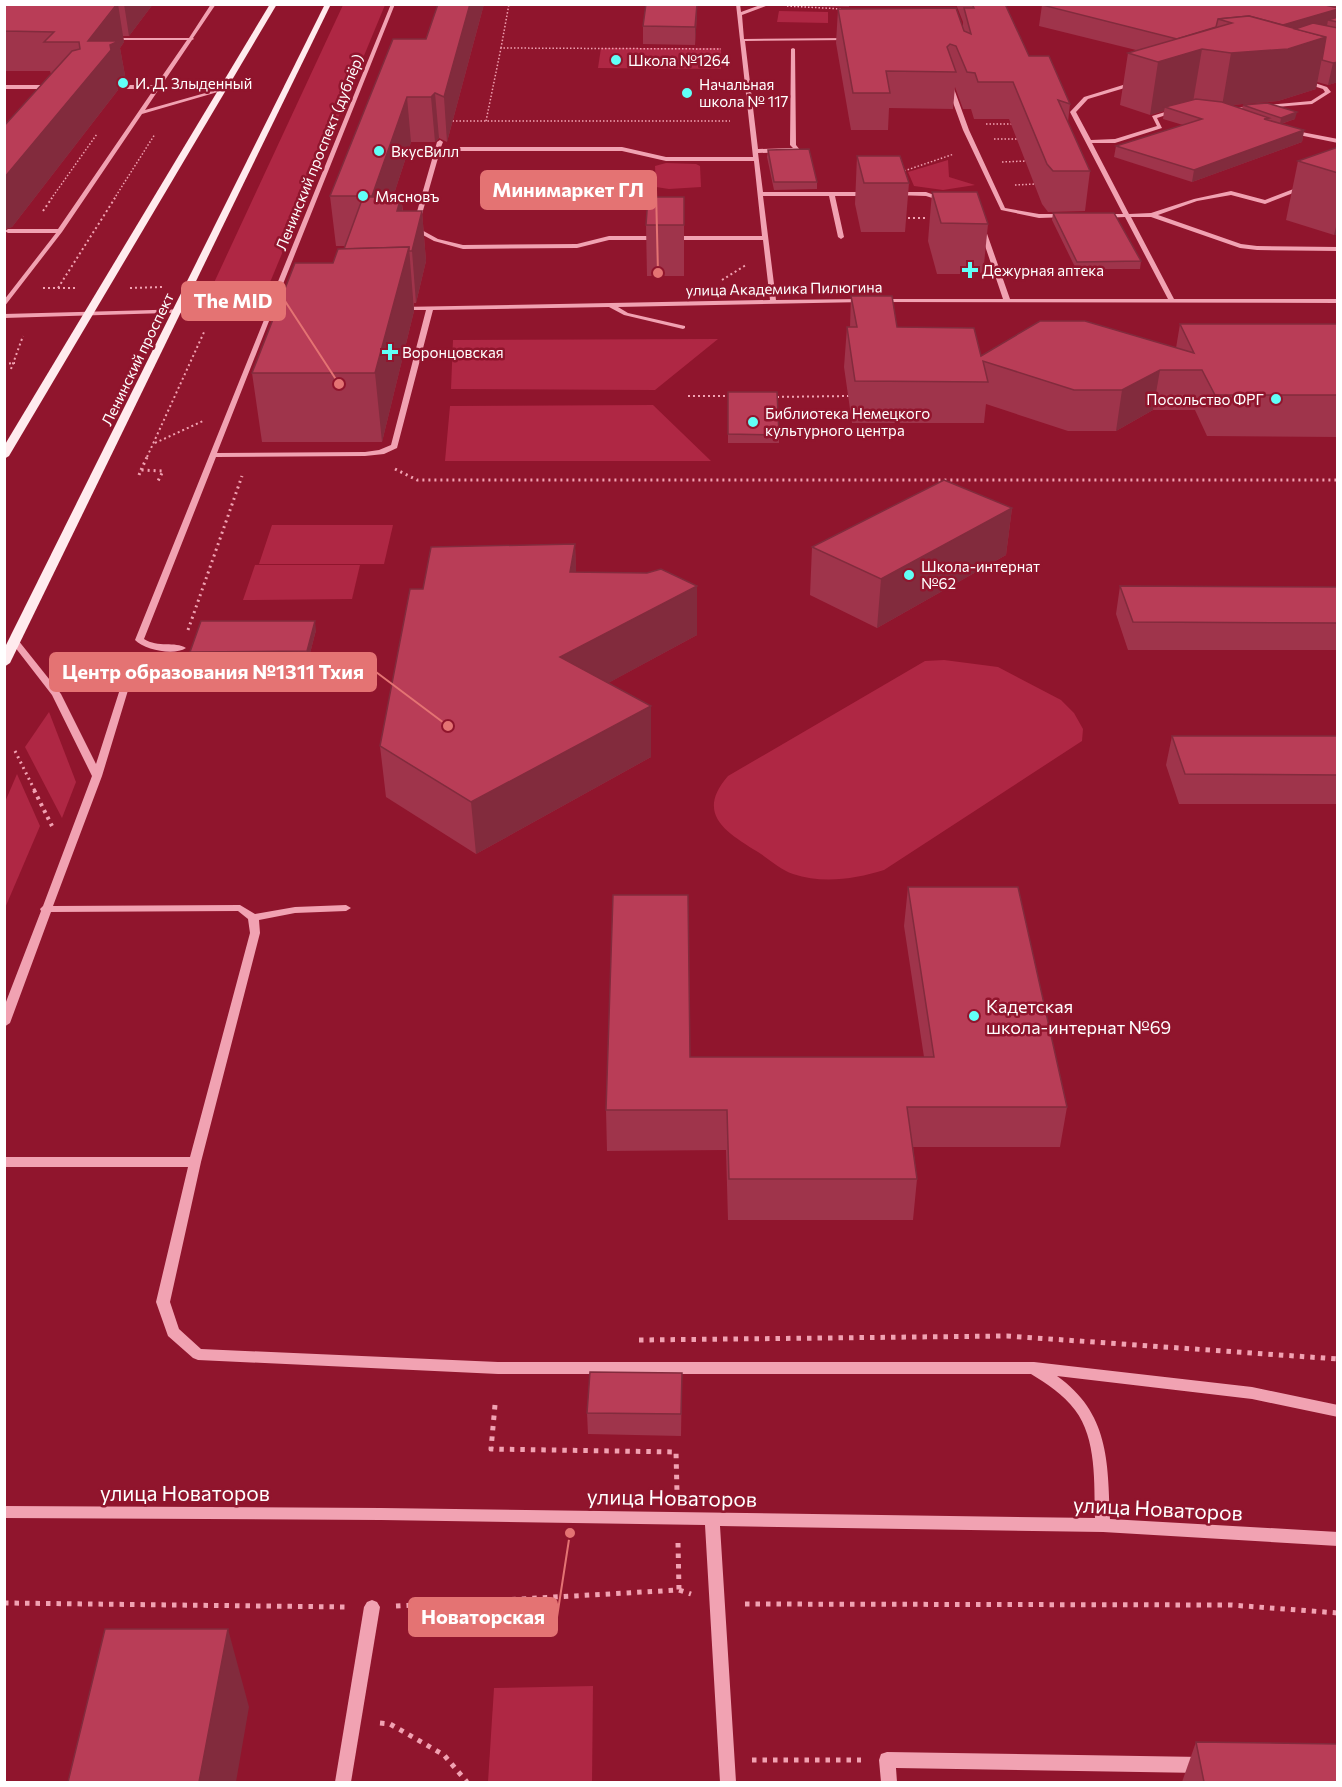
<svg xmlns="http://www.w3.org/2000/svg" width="1342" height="1787" font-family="Commissioner,sans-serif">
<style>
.green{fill:#af2744}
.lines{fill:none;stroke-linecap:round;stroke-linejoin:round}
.path-far4{stroke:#f1a2b2;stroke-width:1.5;stroke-dasharray:1.5 2;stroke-linecap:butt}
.path-far3{stroke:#f1a2b2;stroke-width:2;stroke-dasharray:2 3;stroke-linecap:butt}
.path-far2{stroke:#f1a2b2;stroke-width:3;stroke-dasharray:2 4;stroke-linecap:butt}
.path-far1{stroke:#f1a2b2;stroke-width:4;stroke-dasharray:3 4.5;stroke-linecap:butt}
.path{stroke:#f1a2b2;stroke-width:5;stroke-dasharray:4.5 6;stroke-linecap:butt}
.minor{fill:#f1a2b2;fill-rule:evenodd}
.major{fill:#ffebee;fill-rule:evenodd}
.wall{fill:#9f344b}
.shaded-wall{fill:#822b3d}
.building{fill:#b93d57;stroke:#822b3d;stroke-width:1.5}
.poi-dot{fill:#61fff7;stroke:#90152d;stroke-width:2}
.labels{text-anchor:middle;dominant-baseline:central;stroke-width:5;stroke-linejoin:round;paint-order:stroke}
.far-poi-label{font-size:15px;fill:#fff;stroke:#90152d;text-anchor:start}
.far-street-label{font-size:15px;fill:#fff;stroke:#90152d}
.poi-label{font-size:18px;fill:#fff;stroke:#90152d;text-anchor:start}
.near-street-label{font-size:21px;fill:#fff;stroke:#90152d}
.leader{fill:none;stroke:#e47373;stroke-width:2}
.callout-dot{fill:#e47373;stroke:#90152d;stroke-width:2}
.callout{fill:#e47373;stroke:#e47373;stroke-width:2}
.callout-label{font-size:20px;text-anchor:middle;font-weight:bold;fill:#fff}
</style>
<rect width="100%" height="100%" fill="#90152d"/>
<g class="green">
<path d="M343,5H385L271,280C259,296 228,299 212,287Z"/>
<path d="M779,11L828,12V23L777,22Z"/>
<path d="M601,48H721V69L598,68Z"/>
<path d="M948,160L949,177L975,185L943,190L914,186L908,172Z"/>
<path d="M666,163L696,164L700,166L701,187L669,189L656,187L655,166Z"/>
<path d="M718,339L655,390L451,389L453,340Z"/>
<path d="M653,405L711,461H445L450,406Z"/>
<path d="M272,525H393L384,564H259Z"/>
<path d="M255,565H360L352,599L243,600Z"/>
<path d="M944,660L998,667L1061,700L1074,713L1083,729L1082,741L884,870C855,879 823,884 793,874C781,870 769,859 758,852C726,832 695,814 728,776L925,661Z"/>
<path d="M49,712L76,782L62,818L25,747Z"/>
<path d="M17,774L40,826L5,908V802Z"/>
<path d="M593,1686L592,1782H488L494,1688Z"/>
</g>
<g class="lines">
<g class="path-far4">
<path d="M787,6L842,9"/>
<path d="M501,48L509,4"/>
<path d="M449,121H730"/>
<path d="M486,121L501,48L721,49"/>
<path d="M986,124H1014"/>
<path d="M994,139H1017"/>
<path d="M1002,162L1026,161"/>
<path d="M901,172L954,154"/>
<path d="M1015,185L1035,184"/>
<path d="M51,199L97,134"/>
<path d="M114,199L155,134"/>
</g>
<g class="path-far3">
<path d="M43,211L52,198"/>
<path d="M903,218H926"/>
<path d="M722,280L746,265"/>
<path d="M235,286L254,285"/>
<path d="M43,288H77"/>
<path d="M58,288L115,198"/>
<path d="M130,288L164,287"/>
<path d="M4,364L15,363"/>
<path d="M11,369L23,336"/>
<path d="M688,396H732"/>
<path d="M772,397L849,396"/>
<path d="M155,443L203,421"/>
<path d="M147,457L205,330"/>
</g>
<g class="path-far2">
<path d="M395,469L417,480H1338"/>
<path d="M141,470L148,455"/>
<path d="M139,475L141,470L163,471L158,481"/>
<path d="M188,630L242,476"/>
<path d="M15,751L35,791"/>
</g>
<path class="path-far1" d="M34,790L52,826"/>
<g class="path">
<path d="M639,1340L1007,1336L1338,1359"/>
<path d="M495,1405L491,1449L676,1452L677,1493"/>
<path d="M678,1543L679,1590"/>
<path d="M4,1603L347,1607"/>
<path d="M745,1604L1231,1605L1338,1613"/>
<path d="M396,1606L679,1590L691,1594"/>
<path d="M380,1723L390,1724L444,1755L467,1782"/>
<path d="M752,1760H861"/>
</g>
<g class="minor">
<path d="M211,4H216L193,38L194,39L192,40L161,86L164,87L159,89L145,110L223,88L228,89L142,114L62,232L4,307V300L56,233H8L5,231L8,229H58L154,89H121L118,87L121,85H156L187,40H111L109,39L111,38H189Z"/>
<path d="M391,4H395L283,284L271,307L290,306L292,307V309L4,318V314L264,307L277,284Z"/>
<path d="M736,4H740L741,12L763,4H771L742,15L744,39L850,38L852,39L850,40L745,41L758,149L793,148L790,145L791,49L793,48L795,49L796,145L800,150L797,152L758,153L763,192H868L871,194L868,196H835L844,237L841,239L838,237L829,196H763L776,300L863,299L866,301L865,302L618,307L628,313L685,326V328L683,329L624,315L609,307L433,310L397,448L384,454L365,456L216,457L144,639C158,648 175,641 186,648C174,656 145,650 135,640L266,315L271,316L217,453L365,452L379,450L391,445L426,310H402L399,308L400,307L770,300L763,240H609L577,248L463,249L434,241L412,229L437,142L440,140L443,142L441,147H622L666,157H753ZM440,151H622L666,161H754L762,236H609L577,244L463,245L438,239L418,228Z"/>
<path d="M1303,79L1327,87L1331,92L1312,104L1227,111L1224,109L1311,101L1325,92L1323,89L1301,82Z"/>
<path d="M1136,81L1138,84L1088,99L1076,112L1091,140L1115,139L1157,126L1152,116L1175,109L1178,111L1157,118L1162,128L1115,143H1092L1129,214L1151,213L1194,199L1231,191L1265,200L1304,185L1306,186V188L1265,204L1231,195L1197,201L1158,215L1241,244L1257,246L1338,247V251L1257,250L1240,248L1151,217H1131L1174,299H1338V303L877,302L876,301L879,299H1003L979,228L982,226L985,228L1010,299H1168L1125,217L1103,218L1100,216L1103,214H1123L1070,112L1084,97Z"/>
<path d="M950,84L953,86L969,130L1005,208L1039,214H1066L1069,216L1068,217L1039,218L1001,210L963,130L947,86Z"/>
<path d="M4,85H52L55,87L52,89H4Z"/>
<path d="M1291,130L1338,139V143L1289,133Z"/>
<path d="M896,192H926L948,200L945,202L926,196L894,195V193Z"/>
<path d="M15,639L18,640L61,694L96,764L128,664L132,661L136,664L102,776L53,906L240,905L255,914L295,907L346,905L351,908L346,911L295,913L259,920L260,933L201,1162L170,1302L179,1329L201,1349L498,1362H1034L1252,1387L1338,1405V1417L1252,1399L1057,1376C1109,1413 1108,1461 1110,1519L1338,1532V1546L1103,1532L720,1526L736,1782H720L705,1525L381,1520L4,1518V1506L381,1508L1095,1518C1094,1483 1097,1439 1075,1410C1063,1394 1047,1384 1031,1374H498L198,1360L193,1358L168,1336L156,1302L188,1167H4V1157H190L250,933L248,919L238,911L51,912L10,1023L4,1027V1007L41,911L40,909L43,906L92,776L52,695L11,642Z"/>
<path d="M372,1600L377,1602L380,1607L351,1782H335L364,1607L367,1602Z"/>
<path d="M887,1752L1202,1757L1208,1759L1210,1765L1208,1771L1202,1773L896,1768L897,1782H881L879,1760L881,1754Z"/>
</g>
<g class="major">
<path d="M270,4H277L9,456L4,459V446Z"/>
<path d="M325,4H331L10,663L4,667V649Z"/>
</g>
</g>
<g class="wall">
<path d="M4,4H153L129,36H123L124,42L120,48L126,81L117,85L118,90L12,227L5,229L6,234L4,236V126L51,74L50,71H4Z"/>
<path d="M438,4H484L447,142L439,138L435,142H411L393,197H401L403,211H422L426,261L416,303H414V311L382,442H262L252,373L344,249L345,246H336L330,196L426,39Z"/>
<path d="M817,4H849V7L817,6Z"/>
<path d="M956,4H1005L1029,56L1070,104L1068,122L1090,171L1085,211L1048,212L1042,204L1009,119H974L971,109H963L955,87L953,109L889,108L888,130H851L836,43L838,9L963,27V22Z"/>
<path d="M1045,4H1338V82L1328,85L1317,82L1316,89L1278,101L1231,105L1242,109L1243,105L1295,119L1281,124L1304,130L1302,142L1192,182L1114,157L1116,146L1183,125L1163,119L1164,111L1150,115L1120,105L1128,53L1136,50L1039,26L1042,5Z"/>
<path d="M697,14L695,45L643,44V26Z"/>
<path d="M1338,147V234L1334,235L1286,220L1298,161Z"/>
<path d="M768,150L817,182V189L774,190L767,157Z"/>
<path d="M857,156L909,183L905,232H861L855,204Z"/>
<path d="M932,192L988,224L983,274H937L928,241Z"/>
<path d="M684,197V276H647L646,225Z"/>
<path d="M1053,213L1141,261L1140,269H1076L1052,220Z"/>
<path d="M851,296L897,327L981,356L1176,348L1180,324H1338V437L1207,436L1195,410H1153L1116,431H1068L986,404L984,423H852L844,367L847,327H850Z"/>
<path d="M728,392L779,435V443H728Z"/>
<path d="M1012,508L1006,555L877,628L810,595L812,547Z"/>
<path d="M575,544L576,572L697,586V635L608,683L651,757L476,854L386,797L380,746L423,589Z"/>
<path d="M1120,586L1338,587V654L1336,650H1128L1116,614Z"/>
<path d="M316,630L308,661H192L190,652Z"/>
<path d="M1172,736H1338V804H1179L1166,765Z"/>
<path d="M908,887L1067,1107L1060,1147H913L917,1179L913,1220H728L726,1150L607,1151L606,1110L690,1057H924L904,926Z"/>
<path d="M682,1373L681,1436L588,1434L587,1413Z"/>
<path d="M1196,1742L1338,1782H1182Z"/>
</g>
<g class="shaded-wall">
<path d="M118,4L124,42L120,48L126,81L117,85L118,90L12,227L5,229L6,234L4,236V178L88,41Z"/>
<path d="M124,4H153L129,36Z"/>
<path d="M470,4H484L447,142L444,97Z"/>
<path d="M697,4V14L695,45V27Z"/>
<path d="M1338,9V17L1328,20L1326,32V37L1316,89L1278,101L1222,106L1231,53L1229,39Z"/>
<path d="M1202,49L1193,102L1165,107L1164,111L1150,115L1158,62Z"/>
<path d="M1338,62V82L1328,85L1333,63Z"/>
<path d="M435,93L439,138L435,142L431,97Z"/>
<path d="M407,97L411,142L377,246L372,196Z"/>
<path d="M1297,112L1295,119L1280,124L1281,118Z"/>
<path d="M1304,130L1302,142L1192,182L1194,170Z"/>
<path d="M401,197L406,247L397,211Z"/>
<path d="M422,211L426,261L416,303L412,251Z"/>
<path d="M1338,219V234L1334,235Z"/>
<path d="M409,247L414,311L382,442L375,373Z"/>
<path d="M1160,370L1153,410L1116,431L1122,390Z"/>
<path d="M1012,508L1006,555L877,628L881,579Z"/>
<path d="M575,544L577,592L570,572Z"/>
<path d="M697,586V635L562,708L560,657Z"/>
<path d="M315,621L316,630L308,661L307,651Z"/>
<path d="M651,706V757L476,854L471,802Z"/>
<path d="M228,1629L249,1707L236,1782H199Z"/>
</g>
<g class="building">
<path d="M4,4H117L88,41H119L110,45L111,50L4,178V126L72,51L80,49L79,42H44L54,32L4,31Z"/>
<path d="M438,4H470L444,97L435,93L431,97H407L372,196H330L393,39H426Z"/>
<path d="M646,4H697L695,27L643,26Z"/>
<path d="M972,4H1005L1029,56H1049L1070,104L1058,100L1090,171H1053L1047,164L1013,82H978L975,73L967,72L956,46L950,44L947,47L956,72L886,71L890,93H853L838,9L956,8L964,31L971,34L964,8H974Z"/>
<path d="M1045,4H1321L1338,8V9L1283,25L1249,16L1218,19L1216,27L1177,39L1042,5Z"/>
<path d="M1249,16L1326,37L1288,49L1231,53L1202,49L1158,62L1128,53L1232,23L1218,19Z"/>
<path d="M1338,17V22L1328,20Z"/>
<path d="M1313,23L1338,28V62L1333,63L1322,60L1326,37L1295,29Z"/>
<path d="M1196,99L1222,102L1269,118L1264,119L1304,130L1194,170L1116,146L1202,119L1165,107Z"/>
<path d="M1267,103L1297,112L1281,118L1243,105Z"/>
<path d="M1338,147V173L1298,161Z"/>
<path d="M809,149L817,182H774L768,150Z"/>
<path d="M857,156H900L909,183H864Z"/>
<path d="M932,192H977L988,224L941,223Z"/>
<path d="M363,197H401L397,211H422L412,251H409V247L344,249Z"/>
<path d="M648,197H684V225H646Z"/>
<path d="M1053,213H1114L1141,261L1077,262Z"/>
<path d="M409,247L375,373H252L295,263H333L338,249Z"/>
<path d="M851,296H892L897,327L974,328L981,356L1040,321H1085L1194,353L1180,324H1338V395H1215L1202,370H1160L1122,390H1074L983,361L988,382L855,381L847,327H857Z"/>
<path d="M728,392H777L779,435L728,434Z"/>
<path d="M944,480L1012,508L881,579L812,547Z"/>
<path d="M575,544L570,572L647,573L661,569L697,586L560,657L651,706L471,802L380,746L410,589H423L431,547Z"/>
<path d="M1120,586L1338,587V623L1133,622Z"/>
<path d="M201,621H315L307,651L190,652Z"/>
<path d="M1172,736H1338V775L1185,774Z"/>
<path d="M908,887H1018L1067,1107H907L917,1179H729L727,1110H606L613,895H688L690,1057H934Z"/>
<path d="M590,1372L682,1373L681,1414L587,1413Z"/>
<path d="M105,1629H228L199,1782H68Z"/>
<path d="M1196,1742L1338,1744V1782H1204Z"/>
</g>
<g class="poi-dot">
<circle cx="616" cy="60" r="6"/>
<circle cx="123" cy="83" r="6"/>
<circle cx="687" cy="93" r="6"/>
<circle cx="379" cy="151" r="6"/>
<circle cx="363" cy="196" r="6"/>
<path d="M967 261h6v6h6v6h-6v6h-6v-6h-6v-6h6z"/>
<path d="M387 343h6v6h6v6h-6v6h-6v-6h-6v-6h6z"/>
<circle cx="1276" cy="399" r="6"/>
<circle cx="753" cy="422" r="6"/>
<circle cx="909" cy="575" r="6"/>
<circle cx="974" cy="1016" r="6"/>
</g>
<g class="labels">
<g class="far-poi-label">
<text x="628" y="60">Школа №1264</text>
<text x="135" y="83">И. Д. Злыденный</text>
<text x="699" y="84">Начальная<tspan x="699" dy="17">школа № 117</tspan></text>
<text x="391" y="151">ВкусВилл</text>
<text x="375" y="196">Мясновъ</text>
<text x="982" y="270">Дежурная аптека</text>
<text x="402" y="352">Воронцовская</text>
<text x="1264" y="399" text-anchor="end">Посольство ФРГ</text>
<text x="765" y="413">Библиотека Немецкого<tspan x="765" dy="17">культурного центра</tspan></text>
<text x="921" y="566">Школа-интернат<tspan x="921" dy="17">№62</tspan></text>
</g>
<g class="far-street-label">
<text transform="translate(319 152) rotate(-68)">Ленинский проспект (дублёр)</text>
<text transform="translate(784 288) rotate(-1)">улица Академика Пилюгина</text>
<text transform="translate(137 359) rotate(-64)">Ленинский проспект</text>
</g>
<g class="poi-label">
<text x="986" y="1006">Кадетская<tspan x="986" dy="21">школа-интернат №69</tspan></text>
</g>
<g class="near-street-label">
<text x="185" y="1492">улица Новаторов</text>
<text transform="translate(672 1497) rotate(1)">улица Новаторов</text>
<text transform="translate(1158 1508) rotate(3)">улица Новаторов</text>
</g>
</g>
<path class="leader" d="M658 273L656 190M339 384L285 301M448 726L376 672M570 1533L557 1617"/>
<g class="callout-dot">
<circle cx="658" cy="273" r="6"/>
<circle cx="339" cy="384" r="6"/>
<circle cx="448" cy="726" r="6"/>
<circle cx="570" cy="1533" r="6"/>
</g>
<g class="callout">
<rect x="481" y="171" width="175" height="38" rx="6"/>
<rect x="182" y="282" width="103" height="38" rx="6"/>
<rect x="50" y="653" width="326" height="38" rx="6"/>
<rect x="409" y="1598" width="148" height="38" rx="6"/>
</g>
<g class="callout-label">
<text x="568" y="197">Минимаркет ГЛ</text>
<text x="233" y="308">The MID</text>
<text x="213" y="679">Центр образования №1311 Тхия</text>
<text x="483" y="1624">Новаторская</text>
</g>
<rect width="1342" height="1787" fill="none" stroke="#ffffff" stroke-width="12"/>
</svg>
